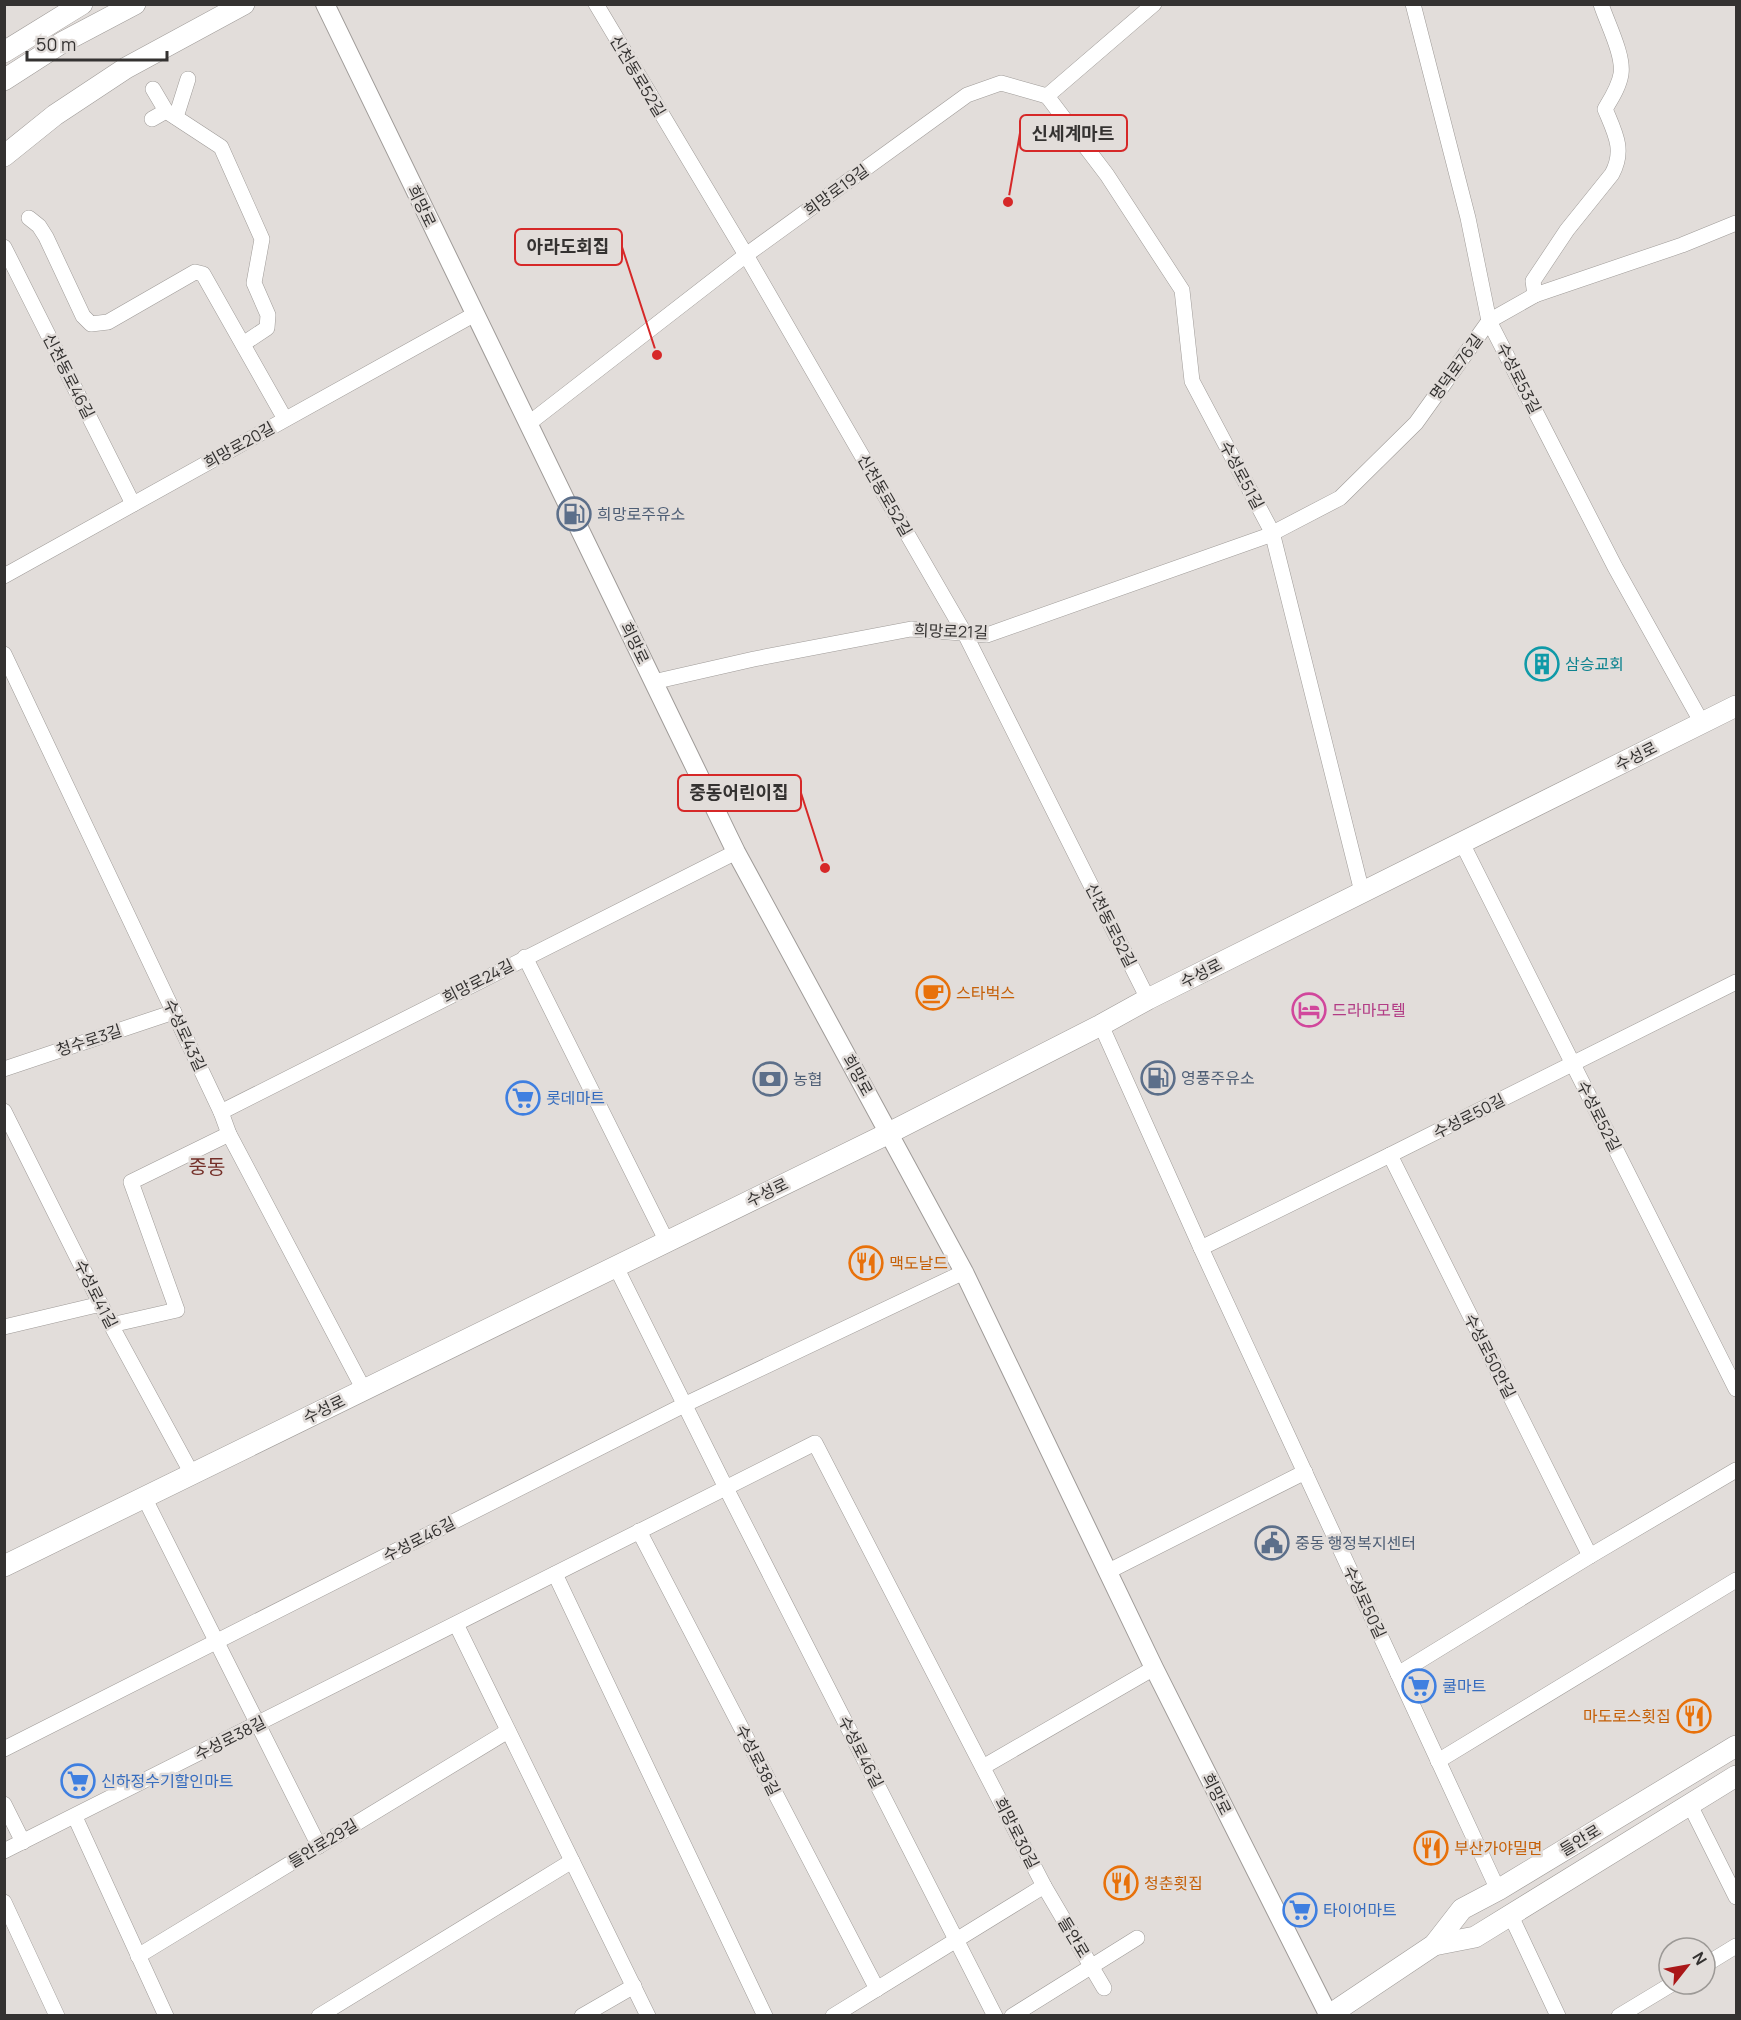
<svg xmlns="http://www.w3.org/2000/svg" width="1741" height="2020" font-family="Manrope,'Noto Sans KR',sans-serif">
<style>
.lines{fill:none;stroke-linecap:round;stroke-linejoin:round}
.minor-casing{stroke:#9f9b98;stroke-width:16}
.tertiary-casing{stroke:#9f9b98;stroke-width:20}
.secondary-casing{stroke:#9f9b98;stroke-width:22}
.minor{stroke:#fff;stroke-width:15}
.tertiary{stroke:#fff;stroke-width:18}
.secondary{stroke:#fff;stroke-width:21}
.labels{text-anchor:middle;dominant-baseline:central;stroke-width:5;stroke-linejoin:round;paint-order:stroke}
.street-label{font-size:16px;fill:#343231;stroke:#e2ddda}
.service-label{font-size:16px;fill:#4e5e75;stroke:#e2ddda;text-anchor:start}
.culture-label{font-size:16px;fill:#0d838f;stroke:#e2ddda;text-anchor:start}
.food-label{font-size:16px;fill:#c56008;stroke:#e2ddda;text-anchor:start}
.hotel-label{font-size:16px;fill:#b23c85;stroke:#e2ddda;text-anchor:start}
.shop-label{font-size:16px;fill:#366cbe;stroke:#e2ddda;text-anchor:start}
.quarter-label{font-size:20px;fill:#742f28;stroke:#e2ddda}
.leader{fill:none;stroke:#d62828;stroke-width:2}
.callout-dot{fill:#d62828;stroke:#e2ddda;stroke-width:2}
.callout{fill:#e2ddda;stroke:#d62828;stroke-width:2}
.callout-label{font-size:18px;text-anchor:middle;font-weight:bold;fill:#343231}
</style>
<rect width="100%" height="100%" fill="#e2ddda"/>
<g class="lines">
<defs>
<g id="minor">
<path d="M596,4L746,255L965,634L1148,999"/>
<path d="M1413,4L1468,218L1489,321L1615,567L1702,723"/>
<path d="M153,89L166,111L221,147L262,239L254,283L268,315L267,328L243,344"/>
<path d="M1047,96L1107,175L1182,290L1192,381L1272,532L1362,892"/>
<path d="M1047,96L1154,4"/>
<path d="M176,117L188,79"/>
<path d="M152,119L166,111"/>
<path d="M29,218L39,226L46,237L83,316L91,324L108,322L195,272L203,274L285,419"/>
<path d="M4,247L133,504"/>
<path d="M1535,295L1533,281L1567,230L1612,174C1625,150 1615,133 1605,109C1611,99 1619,87 1621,74C1624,55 1607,23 1601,4"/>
<path d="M528,424L746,255L967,95L1001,83L1047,96"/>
<path d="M4,576L475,314"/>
<path d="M4,654L221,1112L229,1134L364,1390"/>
<path d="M653,682L754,659L911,629L987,635L1267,536L1340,498L1416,423L1489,321L1535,295L1682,245L1736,223"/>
<path d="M1462,843L1736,1389"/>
<path d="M525,957L667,1242"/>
<path d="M1101,1025L1201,1248L1498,1890"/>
<path d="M4,1069L174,1012"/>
<path d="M4,1111L111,1325L192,1474"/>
<path d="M221,1112L736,852"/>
<path d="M1390,1155L1590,1556"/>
<path d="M1201,1248L1390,1155L1736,982"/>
<path d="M616,1267L726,1488L995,2016"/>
<path d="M111,1325L177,1310L131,1182L229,1134"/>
<path d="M4,1327L101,1304"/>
<path d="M144,1497L319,1846"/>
<path d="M639,1531L877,1989"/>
<path d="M1107,1572L1305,1472"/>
<path d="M555,1574L765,2016"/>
<path d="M456,1624L648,2016"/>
<path d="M1398,1674L1590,1556L1736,1470"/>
<path d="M4,1749L686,1404L964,1272"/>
<path d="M1438,1761L1736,1580"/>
<path d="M983,1767L1154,1668"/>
<path d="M4,1804L23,1842"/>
<path d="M1690,1805L1736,1897"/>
<path d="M75,1817L166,2016"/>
<path d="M4,1851L815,1443L1044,1886L833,2016"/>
<path d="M1044,1886L1104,1988"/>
<path d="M4,1902L57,2016"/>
<path d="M1511,1916L1558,2016"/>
<path d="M138,1956L508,1731"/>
<path d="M1705,1965L1736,1946"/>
<path d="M319,2016L572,1861"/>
<path d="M582,2016L634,1986"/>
<path d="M1012,2016L1137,1938"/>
<path d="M1619,2016L1672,1984"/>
</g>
<path id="tertiary" d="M325,4L736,852L964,1272L1154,1668L1329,2016"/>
<g id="secondary">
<path d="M4,52L82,4"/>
<path d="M4,80L63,42L135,4"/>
<path d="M4,156L55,115L126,68L244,4"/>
<path d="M4,1566L889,1133L1101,1025L1148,999L1736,706"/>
<path d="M1434,1945L1475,1937L1736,1776"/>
<path d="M1328,2016L1434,1945L1462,1909L1498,1890L1736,1746"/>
</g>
</defs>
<use href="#minor" class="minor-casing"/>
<use href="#tertiary" class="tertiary-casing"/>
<use href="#secondary" class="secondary-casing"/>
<use href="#minor" class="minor"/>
<use href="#tertiary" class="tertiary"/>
<use href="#secondary" class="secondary"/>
</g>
<defs>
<symbol id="fuel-ring" viewBox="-11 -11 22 22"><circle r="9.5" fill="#e2ddda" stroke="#5c6f8a" stroke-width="1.5"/><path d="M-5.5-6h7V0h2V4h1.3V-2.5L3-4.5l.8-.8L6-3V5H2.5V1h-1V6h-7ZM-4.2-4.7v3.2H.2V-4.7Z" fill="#5c6f8a"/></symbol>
<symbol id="building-ring" viewBox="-11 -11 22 22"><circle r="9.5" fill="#e2ddda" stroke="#0f9aa8" stroke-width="1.5"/><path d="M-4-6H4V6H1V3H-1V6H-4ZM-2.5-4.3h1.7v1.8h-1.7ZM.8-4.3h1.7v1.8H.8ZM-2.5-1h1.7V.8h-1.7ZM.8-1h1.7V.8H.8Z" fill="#0f9aa8"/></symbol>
<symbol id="cafe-ring" viewBox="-11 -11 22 22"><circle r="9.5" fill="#e2ddda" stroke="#e8710a" stroke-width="1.5"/><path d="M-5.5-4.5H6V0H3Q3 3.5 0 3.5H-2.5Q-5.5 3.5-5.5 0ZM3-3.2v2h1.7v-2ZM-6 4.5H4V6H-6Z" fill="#e8710a"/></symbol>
<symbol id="hotel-ring" viewBox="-11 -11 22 22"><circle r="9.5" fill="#e2ddda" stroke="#d1479c" stroke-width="1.5"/><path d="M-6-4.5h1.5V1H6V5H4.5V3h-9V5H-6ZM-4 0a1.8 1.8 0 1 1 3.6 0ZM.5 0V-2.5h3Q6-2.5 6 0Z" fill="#d1479c"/></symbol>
<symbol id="bank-ring" viewBox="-11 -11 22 22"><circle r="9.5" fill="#e2ddda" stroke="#5c6f8a" stroke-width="1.5"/><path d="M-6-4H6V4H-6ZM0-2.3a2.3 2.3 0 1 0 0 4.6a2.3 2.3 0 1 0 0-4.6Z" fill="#5c6f8a"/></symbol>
<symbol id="supermarket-ring" viewBox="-11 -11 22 22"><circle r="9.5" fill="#e2ddda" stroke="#3f7fe0" stroke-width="1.5"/><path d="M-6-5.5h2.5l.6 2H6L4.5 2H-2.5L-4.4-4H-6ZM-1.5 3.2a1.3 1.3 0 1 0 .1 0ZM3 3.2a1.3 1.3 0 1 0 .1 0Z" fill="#3f7fe0"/></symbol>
<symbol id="restaurant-ring" viewBox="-11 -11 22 22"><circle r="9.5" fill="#e2ddda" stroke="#e8710a" stroke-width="1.5"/><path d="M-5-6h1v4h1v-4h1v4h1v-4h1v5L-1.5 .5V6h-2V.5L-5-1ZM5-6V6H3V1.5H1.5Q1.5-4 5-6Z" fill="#e8710a"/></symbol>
<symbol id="civic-ring" viewBox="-11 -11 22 22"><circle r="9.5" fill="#e2ddda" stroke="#5c6f8a" stroke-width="1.5"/><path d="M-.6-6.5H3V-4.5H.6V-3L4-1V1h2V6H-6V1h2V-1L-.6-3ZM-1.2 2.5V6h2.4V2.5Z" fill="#5c6f8a"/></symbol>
</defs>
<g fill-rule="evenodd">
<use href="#fuel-ring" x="555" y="495" width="38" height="38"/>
<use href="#building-ring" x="1523" y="645" width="38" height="38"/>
<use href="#cafe-ring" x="914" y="974" width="38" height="38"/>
<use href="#hotel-ring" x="1290" y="991" width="38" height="38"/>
<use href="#fuel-ring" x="1139" y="1059" width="38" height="38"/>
<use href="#bank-ring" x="751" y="1060" width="38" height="38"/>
<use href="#supermarket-ring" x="504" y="1079" width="38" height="38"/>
<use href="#restaurant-ring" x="847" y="1244" width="38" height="38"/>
<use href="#civic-ring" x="1253" y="1524" width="38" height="38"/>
<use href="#supermarket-ring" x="1400" y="1667" width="38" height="38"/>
<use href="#restaurant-ring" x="1675" y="1697" width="38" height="38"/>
<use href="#supermarket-ring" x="59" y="1762" width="38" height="38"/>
<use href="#restaurant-ring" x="1412" y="1829" width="38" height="38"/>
<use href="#restaurant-ring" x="1102" y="1864" width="38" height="38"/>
<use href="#supermarket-ring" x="1281" y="1891" width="38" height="38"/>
</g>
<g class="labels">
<g class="street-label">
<text transform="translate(638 76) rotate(59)">신천동로52길</text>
<text transform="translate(836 190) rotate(-36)">희망로19길</text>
<text transform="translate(422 206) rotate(64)">희망로</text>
<text transform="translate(1456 367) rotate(-54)">명덕로76길</text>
<text transform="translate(69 376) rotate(63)">신천동로46길</text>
<text transform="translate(1519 378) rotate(63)">수성로53길</text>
<text transform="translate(239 445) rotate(-29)">희망로20길</text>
<text transform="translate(1242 475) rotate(62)">수성로51길</text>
<text transform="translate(885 495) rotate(60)">신천동로52길</text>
<text transform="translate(951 631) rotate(2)">희망로21길</text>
<text transform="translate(635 643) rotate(64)">희망로</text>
<text transform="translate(1636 756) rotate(-27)">수성로</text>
<text transform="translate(1111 925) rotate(63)">신천동로52길</text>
<text transform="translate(1201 973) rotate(-27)">수성로</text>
<text transform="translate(478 981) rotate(-27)">희망로24길</text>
<text transform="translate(185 1035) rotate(65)">수성로43길</text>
<text transform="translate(89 1040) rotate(-18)">청수로3길</text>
<text transform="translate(858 1075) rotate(61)">희망로</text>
<text transform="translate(1469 1116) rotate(-27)">수성로50길</text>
<text transform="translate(1599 1116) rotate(63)">수성로52길</text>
<text transform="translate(767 1192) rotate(-26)">수성로</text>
<text transform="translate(96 1294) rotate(63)">수성로41길</text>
<text transform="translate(1490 1356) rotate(63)">수성로50안길</text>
<text transform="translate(324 1409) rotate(-26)">수성로</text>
<text transform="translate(419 1539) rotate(-27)">수성로46길</text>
<text transform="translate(1365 1602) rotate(65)">수성로50길</text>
<text transform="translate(230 1738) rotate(-27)">수성로38길</text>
<text transform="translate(861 1752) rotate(63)">수성로46길</text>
<text transform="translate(758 1760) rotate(63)">수성로38길</text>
<text transform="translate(1217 1794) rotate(63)">희망로</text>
<text transform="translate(1017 1833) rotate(63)">희망로30길</text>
<text transform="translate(1580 1840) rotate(-31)">들안로</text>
<text transform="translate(323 1843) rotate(-31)">들안로29길</text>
<text transform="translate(1074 1937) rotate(59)">들안로</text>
</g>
<g class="service-label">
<text x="597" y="514">희망로주유소</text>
<text x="1181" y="1078">영풍주유소</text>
<text x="793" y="1079">농협</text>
<text x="1295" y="1543">중동 행정복지센터</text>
</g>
<g class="culture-label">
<text x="1565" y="664">삼승교회</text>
</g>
<g class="food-label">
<text x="956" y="993">스타벅스</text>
<text x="889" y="1263">맥도날드</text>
<text x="1671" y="1716" text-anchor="end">마도로스횟집</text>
<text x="1454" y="1848">부산가야밀면</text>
<text x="1144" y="1883">청춘횟집</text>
</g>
<g class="hotel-label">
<text x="1332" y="1010">드라마모텔</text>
</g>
<g class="shop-label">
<text x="546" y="1098">롯데마트</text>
<text x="1442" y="1686">쿨마트</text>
<text x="101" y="1781">신하정수기할인마트</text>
<text x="1323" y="1910">타이어마트</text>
</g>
<g class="quarter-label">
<text x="207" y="1166">중동</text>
</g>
</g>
<path class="leader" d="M1008 202L1020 133M657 355L622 247M825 868L801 793"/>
<g class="callout-dot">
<circle cx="1008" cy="202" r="6"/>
<circle cx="657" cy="355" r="6"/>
<circle cx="825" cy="868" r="6"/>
</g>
<g class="callout">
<rect x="1020" y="115" width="107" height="36" rx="6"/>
<rect x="515" y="229" width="107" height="36" rx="6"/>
<rect x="678" y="775" width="123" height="36" rx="6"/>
</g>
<g class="callout-label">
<text x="1073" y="140">신세계마트</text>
<text x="568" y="253">아라도회집</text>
<text x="739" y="799">중동어린이집</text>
</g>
<rect width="1741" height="2020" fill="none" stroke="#343231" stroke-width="12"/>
<g transform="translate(1687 1966) rotate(59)"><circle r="28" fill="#e2ddda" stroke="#9c9996" stroke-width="1.5"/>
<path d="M0-4.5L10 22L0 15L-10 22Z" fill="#aa1718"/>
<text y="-9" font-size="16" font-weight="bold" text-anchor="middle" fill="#343231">N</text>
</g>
<path d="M27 51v9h140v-9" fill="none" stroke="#343231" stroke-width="3"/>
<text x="36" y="51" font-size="18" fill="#343231" stroke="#e2ddda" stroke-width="4.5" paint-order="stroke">50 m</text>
</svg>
